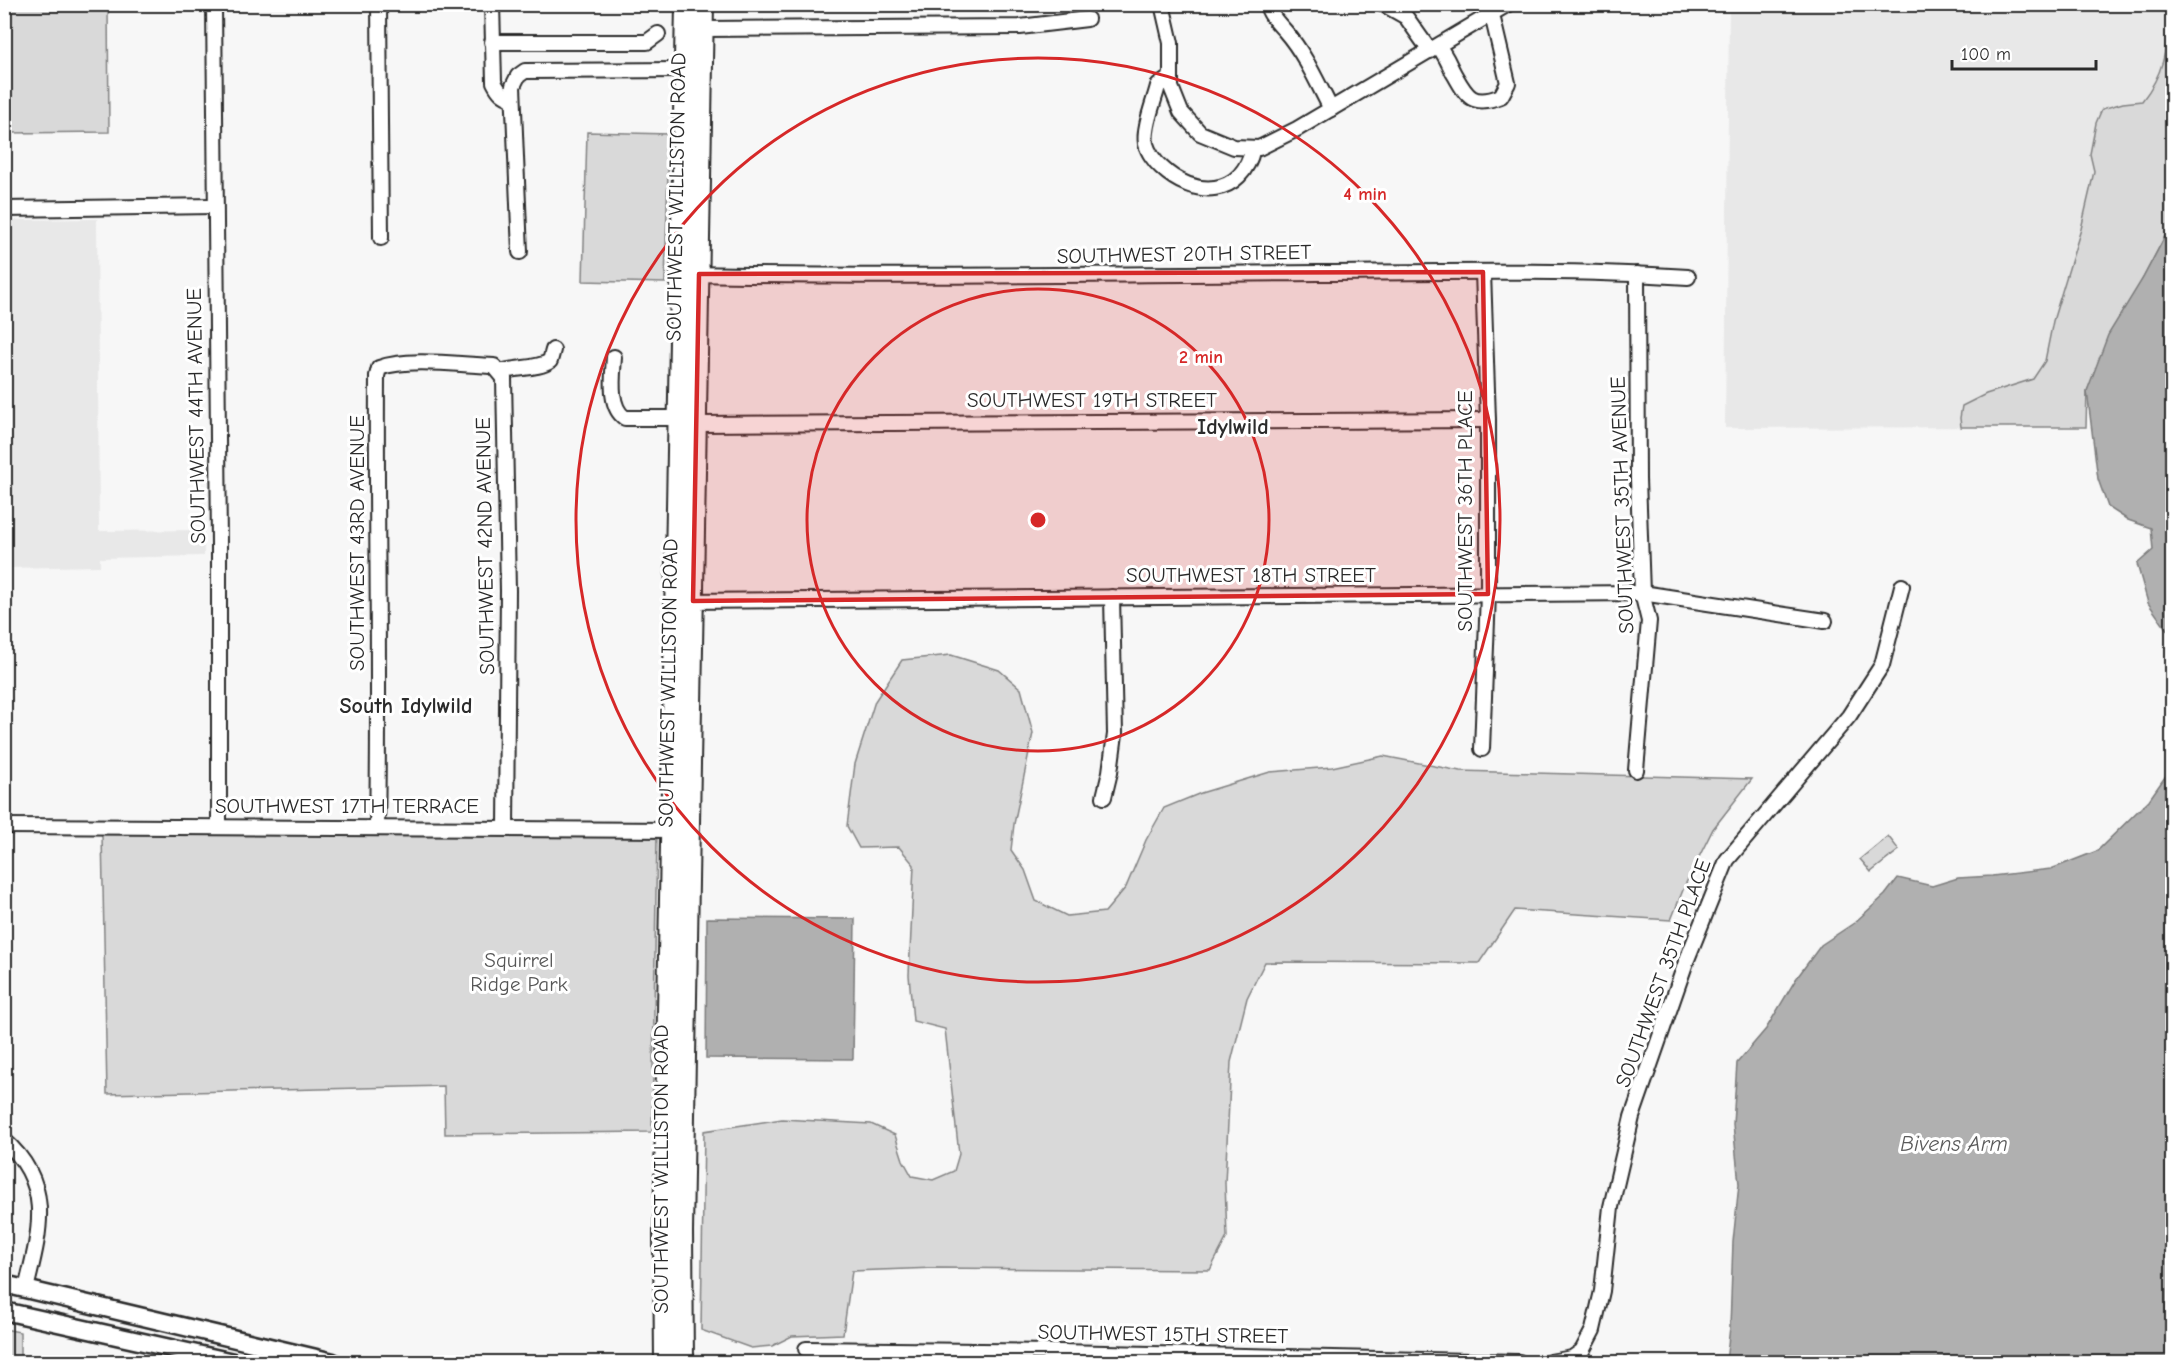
<svg xmlns="http://www.w3.org/2000/svg" width="2177" height="1367" font-family="'Comic Neue',sans-serif">
<style>
.built{fill:#e8e8e8}
.green{fill:#d9d9d9;stroke:#828282;stroke-width:1.5}
.water{fill:#b0b0b0;stroke:#7b7b7b;stroke-width:1.5}
.lines{fill:none;stroke-linecap:round;stroke-linejoin:round}
.minor-casing{stroke:#2b2b2b;stroke-width:18}
.major-casing{stroke:#2b2b2b;stroke-width:21}
.highway-casing{stroke:#2b2b2b;stroke-width:24}
.minor{stroke:#fff;stroke-width:14}
.major{stroke:#fff;stroke-width:16}
.highway{stroke:#fff;stroke-width:20}
.marked{fill:#d62828;fill-opacity:0.2;stroke:#d62828;stroke-width:4.5;stroke-linejoin:round}
.ring{fill:none;stroke:#d62828;stroke-width:3}
.labels{text-anchor:middle;dominant-baseline:central;stroke-width:6;stroke-linejoin:round;paint-order:stroke}
.street-label{font-size:21px;fill:#2b2b2b;stroke:#fff}
.park-label{font-size:21px;fill:#565656;stroke:#fff}
.neighbourhood-label{font-size:22px;font-weight:bold;fill:#2b2b2b;stroke:#fff}
.water-label{font-size:22px;font-style:italic;fill:#5a5a5a;stroke:#fff}
.centre{fill:#d62828;stroke:#fff;stroke-width:3}
.ring-label{font-size:18px;text-anchor:middle;font-weight:bold;fill:#d62828;stroke:#fff;stroke-width:6;stroke-linejoin:round;paint-order:stroke}
</style>
<rect width="100%" height="100%" fill="#f7f7f7"/>
<filter id="ink" filterUnits="userSpaceOnUse"><feTurbulence type="fractalNoise" baseFrequency=".0167" numOctaves="2"/><feDisplacementMap in="SourceGraphic" scale="12" xChannelSelector="R" yChannelSelector="G"/><feConvolveMatrix kernelMatrix="1 2 1 2 8 2 1 2 1" color-interpolation-filters="sRGB"/></filter>
<g filter="url(#ink)">
<g class="built">
<path d="M1729,5H2172V223L2143,278L2087,391L2086,427L1725,428Z"/>
<path d="M97,219L99,531L204,530V556L100,558V566L7,568L9,820H4V220Z"/>
<path d="M692,1353L971,1362H692Z"/>
</g>
<g class="green">
<path d="M4,5H108L109,132L5,133Z"/>
<path d="M2170,5H2172V223L2143,278L2087,391L2086,427H1961L1960,418L1962,406L1986,394L2033,379L2045,361L2053,321L2081,229L2090,190L2094,171L2090,154L2096,123L2102,109L2123,103L2142,101C2168,68 2166,44 2170,5Z"/>
<path d="M587,132L669,134L665,283L583,281Z"/>
<path d="M951,655L999,670L1021,689L1033,733L1014,824L1011,850L1025,870L1036,901L1067,916L1105,912L1126,887L1146,840L1164,808L1201,793L1270,772L1332,767L1383,756L1460,771L1752,779L1713,829L1685,885L1671,920L1515,910L1479,963L1265,962L1247,998L1231,1062L1225,1183L1227,1237L1210,1270L935,1268L852,1271L843,1334L792,1336L772,1346L751,1348L701,1330L704,1131L782,1119L871,1124L895,1135L903,1160L912,1176L933,1180L954,1171L959,1154L945,1029L913,1021L909,975L914,865L899,847L859,848L847,826L855,764L875,701L902,660Z"/>
<path d="M102,834L657,836L652,1132L445,1134L444,1086L107,1094Z"/>
<path d="M1888,836L1899,850L1871,872L1860,859Z"/>
<path d="M4,1329L20,1332V1362H5Z"/>
</g>
<g class="water">
<path d="M2172,223V637L2148,603L2137,564L2153,550L2151,528L2128,520L2108,507L2098,479L2087,391L2108,335L2143,278Z"/>
<path d="M2172,767V1362H1726L1730,1327L1733,1242L1739,1184L1733,1124L1737,1063L1766,1029L1796,979L1821,945L1854,923L1885,895L1898,878L1932,886L1958,878L1992,876L2051,869L2097,851L2149,800Z"/>
<path d="M707,918L855,919L853,1059L706,1058Z"/>
</g>
<g class="lines">
<defs>
<g id="minor">
<path d="M214,4L219,545V826"/>
<path d="M379,4L381,238"/>
<path d="M492,4L494,82C499,92 503,96 513,99"/>
<path d="M1162,4L1171,43V87L1181,112L1200,133L1234,147L1259,148L1297,129L1508,4"/>
<path d="M1267,4C1269,15 1278,23 1285,31C1305,54 1317,82 1331,109"/>
<path d="M1383,4L1406,17L1430,51"/>
<path d="M703,29L1020,27L1087,19"/>
<path d="M492,42H647L658,34"/>
<path d="M1439,46C1444,54 1449,63 1453,72C1466,95 1471,108 1501,96L1508,83L1492,15"/>
<path d="M1171,77L1158,86C1154,102 1143,128 1146,144C1148,152 1155,162 1161,167C1194,199 1242,197 1253,148"/>
<path d="M4,209L215,206"/>
<path d="M520,252L513,86L518,76L525,71L685,70"/>
<path d="M692,274C901,278 1109,274 1318,273C1441,272 1565,269 1688,277"/>
<path d="M614,357C613,375 608,407 625,418H679"/>
<path d="M500,372C516,367 539,369 550,361L553,350"/>
<path d="M696,424L1488,420"/>
<path d="M686,601L1642,593L1825,621"/>
<path d="M1482,749L1488,594V420L1483,272"/>
<path d="M1636,770L1649,621L1642,593L1638,479L1637,274"/>
<path d="M1104,797L1110,772L1115,734L1112,597"/>
<path d="M4,826L678,830"/>
<path d="M377,827C380,677 376,526 377,376L379,368C408,357 462,365 494,366L504,378L508,591L506,828"/>
<path d="M4,1140C54,1184 40,1231 26,1289"/>
<path d="M806,1349L1059,1352L1519,1362"/>
<path d="M1550,1362L1572,1358L1582,1351L1593,1330L1602,1291L1611,1207L1632,1117L1686,962L1727,860L1849,716L1882,665L1902,586"/>
</g>
<g id="major">
<path d="M4,1284L333,1362"/>
<path d="M4,1311L233,1362"/>
</g>
<g id="highway">
<path d="M665,1362L664,1235L686,4"/>
<path d="M683,1362L682,1232L703,4"/>
</g>
</defs>
<use href="#minor" class="minor-casing"/>
<use href="#major" class="major-casing"/>
<use href="#highway" class="highway-casing"/>
<use href="#minor" class="minor"/>
<use href="#major" class="major"/>
<use href="#highway" class="highway"/>
</g>
</g>
<path class="marked" d="M1483,272L1488,594L693,601L699,274Z"/>
<g class="ring">
<circle cx="1038" cy="520" r="231"/>
<circle cx="1038" cy="520" r="462"/>
</g>
<g class="labels">
<g class="street-label">
<text transform="translate(676 197) rotate(-89)">SOUTHWEST WILLISTON ROAD</text>
<text transform="translate(1184 254) rotate(-1)">SOUTHWEST 20TH STREET</text>
<text x="1092" y="400">SOUTHWEST 19TH STREET</text>
<text transform="translate(196 416) rotate(-91)">SOUTHWEST 44TH AVENUE</text>
<text transform="translate(1622 505) rotate(-92)">SOUTHWEST 35TH AVENUE</text>
<text transform="translate(1465 511) rotate(-90)">SOUTHWEST 36TH PLACE</text>
<text transform="translate(357 543) rotate(-90)">SOUTHWEST 43RD AVENUE</text>
<text transform="translate(485 546) rotate(-91)">SOUTHWEST 42ND AVENUE</text>
<text x="1251" y="575">SOUTHWEST 18TH STREET</text>
<text transform="translate(668 683) rotate(-89)">SOUTHWEST WILLISTON ROAD</text>
<text x="347" y="806">SOUTHWEST 17TH TERRACE</text>
<text transform="translate(1663 973) rotate(-70)">SOUTHWEST 35TH PLACE</text>
<text transform="translate(661 1169) rotate(-90)">SOUTHWEST WILLISTON ROAD</text>
<text transform="translate(1163 1334) rotate(1)">SOUTHWEST 15TH STREET</text>
</g>
<g class="park-label">
<text x="519" y="960">Squirrel<tspan x="519" dy="24">Ridge Park</tspan></text>
</g>
<g class="neighbourhood-label">
<text x="1233" y="427">Idylwild</text>
<text x="406" y="706">South Idylwild</text>
</g>
<g class="water-label">
<text x="1954" y="1144">Bivens Arm</text>
</g>
</g>
<circle cx="1038" cy="520" r="9" class="centre"/>
<g class="ring-label">
<text x="1365" y="200">4 min</text>
<text x="1201" y="363">2 min</text>
</g>
<rect width="2177" height="1367" fill="none" stroke="#fff" stroke-width="24"/>
<rect x="12" y="12" width="2153" height="1343" fill="none" stroke="#2b2b2b" stroke-width="2" filter="url(#ink)"/>
<path d="M1952 60v9h144v-9" fill="none" stroke="#2b2b2b" stroke-width="3"/>
<text x="1961" y="60" font-size="18" fill="#2b2b2b" stroke="#ffffff" stroke-width="4.5" paint-order="stroke">100 m</text>
</svg>
